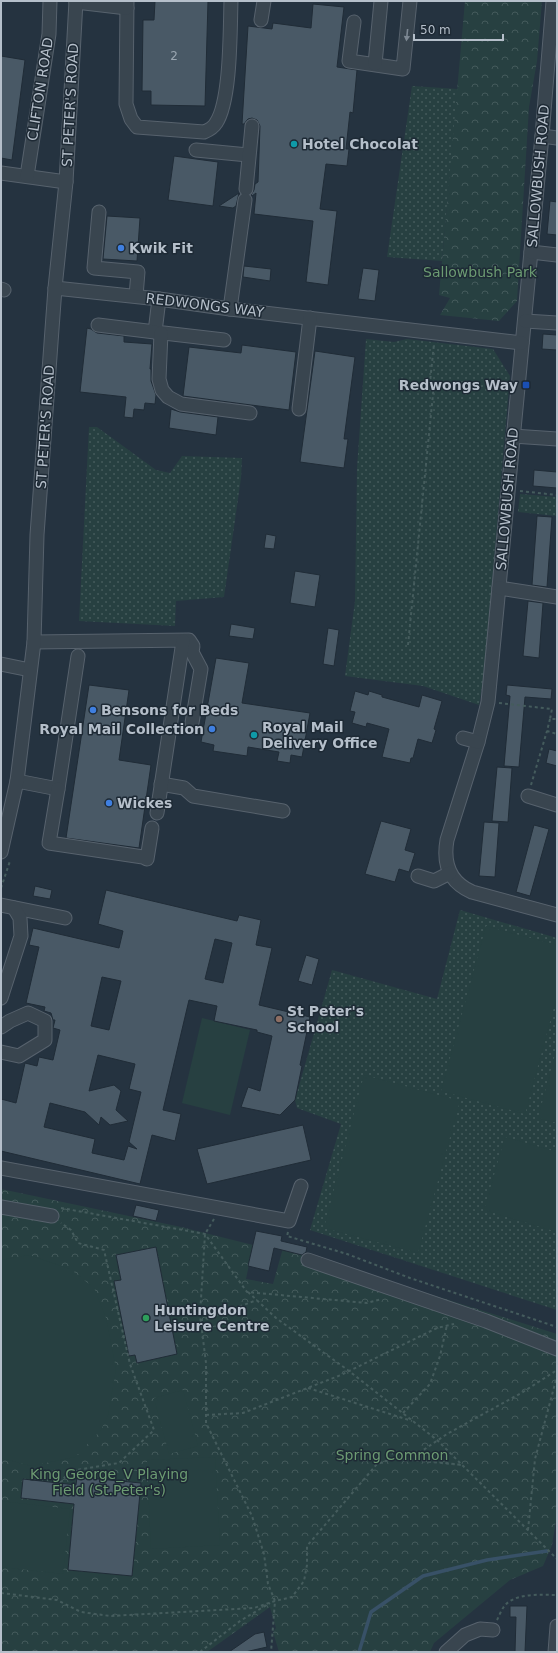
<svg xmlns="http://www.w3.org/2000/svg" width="558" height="1653" font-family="'DejaVu Sans',sans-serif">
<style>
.grass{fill:url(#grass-dots)}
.forest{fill:url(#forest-crowns)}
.pitch{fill:#274041}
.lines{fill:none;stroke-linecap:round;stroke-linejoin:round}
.stream{stroke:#385167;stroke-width:3.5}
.building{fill:#495966;stroke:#202c37;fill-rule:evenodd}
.minor-casing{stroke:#57626d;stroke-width:15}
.path{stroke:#455c5d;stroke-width:2;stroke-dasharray:3 3;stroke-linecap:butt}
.minor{stroke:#39454f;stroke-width:13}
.oneway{fill:#7d8893}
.culture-dot{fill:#0f9aa8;stroke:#1e2a35;stroke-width:1.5}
.shop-dot{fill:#3f7fe0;stroke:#1e2a35;stroke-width:1.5}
.transit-dot{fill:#1a4fb4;stroke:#1e2a35;stroke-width:1.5}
.education-dot{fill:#8d6e63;stroke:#1e2a35;stroke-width:1.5}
.leisure-dot{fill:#2e9e5b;stroke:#1e2a35;stroke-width:1.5}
.labels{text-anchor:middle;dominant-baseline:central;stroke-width:3;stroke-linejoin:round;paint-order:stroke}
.number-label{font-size:12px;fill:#9aa6b1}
.street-label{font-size:14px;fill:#b5bfca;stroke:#1e2a35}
.poi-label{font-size:14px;font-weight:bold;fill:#b5bfca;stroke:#1e2a35;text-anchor:start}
.park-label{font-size:14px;fill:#6c9b72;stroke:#1e2a35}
</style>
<defs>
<pattern id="grass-dots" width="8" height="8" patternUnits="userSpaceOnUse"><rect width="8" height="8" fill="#274041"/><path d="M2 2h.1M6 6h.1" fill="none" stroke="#445a5b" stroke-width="1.8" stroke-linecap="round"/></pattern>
<pattern id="forest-crowns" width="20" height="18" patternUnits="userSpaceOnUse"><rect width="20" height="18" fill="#274041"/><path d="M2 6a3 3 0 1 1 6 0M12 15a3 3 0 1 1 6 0" fill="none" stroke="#445a5b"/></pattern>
</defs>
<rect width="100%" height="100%" fill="#253340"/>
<g class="grass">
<path d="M412,86L458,89L442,261L387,257Z"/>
<path d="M366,339L394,342L407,339L493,349L510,376L484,675L479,705L423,686L345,676L355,601L357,468Z"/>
<path d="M89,427H97L156,470L170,473L182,456L242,458L241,478L224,597L176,601L175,626L79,621Z"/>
<path d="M520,494L557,497V516L518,512Z"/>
<path d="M460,910L557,938V1310L310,1230L341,1124L297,1108L295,1100L332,970L437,999Z"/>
</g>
<g class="forest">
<path d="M465,1H542L537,61L529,107L517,301L499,321L440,315L450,298L439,295Z"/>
<path d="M1,1189L181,1227L253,1245L246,1279L273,1284L283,1248L557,1334V1515L552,1545L543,1566L510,1580L434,1643L430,1652H279L273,1632L276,1628L270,1607L207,1652H1Z"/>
</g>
<g class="pitch">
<path d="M486,926L557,945V996L525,1114L441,1091Z"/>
<path d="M202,1018L250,1030L230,1115L182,1103Z"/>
<path d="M557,1047V1123L538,1118Z"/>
<path d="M364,1075L460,1101L418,1253L324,1228Z"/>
<path d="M505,1137L557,1152V1232L484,1210Z"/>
<path d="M29,1255L70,1269L94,1288L106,1318L116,1369L108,1415L101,1430L75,1457L31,1466L1,1458V1260Z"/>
<path d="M183,1390L198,1446L169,1454L154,1398Z"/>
<path d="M215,1457L220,1545L151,1549L147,1460Z"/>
<path d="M1,1501L70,1509L63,1574L1,1567Z"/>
</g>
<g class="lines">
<path class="stream" d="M359,1652L371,1612L423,1576L487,1560L547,1551"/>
</g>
<g class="building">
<path d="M155,1H208L205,106L151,105V91H142L143,20H154Z"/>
<path d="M313,4L344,7L337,67L357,70L353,113L350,112L346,149H349L347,166L326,164L320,209L337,211L328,285L306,282L313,221L254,214L256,193L252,196L251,195L254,190L255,184L258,182L260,126L257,120L252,118L248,119L244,124H242L248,26L272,29L273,23L311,28Z"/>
<path d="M1,56L25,60L12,160L1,158Z"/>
<path d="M174,156L218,162L213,206L168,200Z"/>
<path d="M239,193L236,206L233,208L219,206Z"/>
<path d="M550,201L557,202V235L547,234Z"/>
<path d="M107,216L140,218L137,261L103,259Z"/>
<path d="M244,266L271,269L270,281L243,277Z"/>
<path d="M363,268L379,270L375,301L358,299Z"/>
<path d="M87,328L91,329L97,333L124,336V342L152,344L150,369H151V381L156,395L155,404L145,403L144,410L134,409L133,418L124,417L126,397L80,392Z"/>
<path d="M543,334L557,335V350L542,349Z"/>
<path d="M242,345L296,352L289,410L183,396L189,347L241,353Z"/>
<path d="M315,351L355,357L344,439H348L344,468L300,462Z"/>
<path d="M171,409L180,412L218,417L216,435L169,428Z"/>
<path d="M534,470L557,472V488L533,486Z"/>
<path d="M537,516L552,517L547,587L532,585Z"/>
<path d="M266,534L276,536L274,549L264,548Z"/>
<path d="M295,571L320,575L315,607L290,603Z"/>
<path d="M528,601L543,603L539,658L523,656Z"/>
<path d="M231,624L255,628L253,639L229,636Z"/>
<path d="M328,628L339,630L334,666L323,664Z"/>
<path d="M216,658L249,663L242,703L310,713L302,757L291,755L290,763L277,761L279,752L248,747L247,756L213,751L214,745L201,742Z"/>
<path d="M89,685L129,690L119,760L151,765L139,848L66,838Z"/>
<path d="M507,685L552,689L551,699L525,697L519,767L504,766L510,696L506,695Z"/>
<path d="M355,691L368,695L369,691L382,695V697L419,707L422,695L442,701L434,729L436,730L432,743L418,739L413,758H411L410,763L382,757L389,729L367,723L366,727L352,723L355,712L350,711Z"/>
<path d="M549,749L557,751V766L546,763Z"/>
<path d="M497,767L512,768L508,822L492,821Z"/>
<path d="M381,821L411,829L405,850L415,853L409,872L399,869L395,882L365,874Z"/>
<path d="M484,822L499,823L495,877L479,876Z"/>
<path d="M534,825L549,829L530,896L516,892Z"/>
<path d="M35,886L52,890L50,899L33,896Z"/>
<path d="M106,890L237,921L239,915L261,920L256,945L272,948L259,1005L310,1017L300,1065L302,1066L295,1100L280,1115L241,1107L248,1087L260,1091L272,1036L257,1032V1030L214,1021L217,1006L189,1000L163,1110L181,1114L175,1141L152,1135L140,1184L1,1151V1099L16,1103L25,1063L37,1066L39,1057L53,1060L60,1030L53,1028L55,1020H53L51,1013L44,1011L45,1007L26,1003L39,947L29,945L33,928L119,948L123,931L98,924ZM215,939L232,943L223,983L205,979ZM102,977L121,981L109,1030L91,1026ZM98,1055L135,1064L129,1089L141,1092L129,1142L137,1149L128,1146L124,1160L92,1153L95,1139L44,1127L50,1103L85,1112L99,1125L101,1117L110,1125L128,1121L116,1110L121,1091L114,1085L89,1091Z"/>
<path d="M306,955L319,959L312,985L298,981Z"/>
<path d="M303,1125L311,1160L207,1184L197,1149Z"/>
<path d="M136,1205L159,1210L156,1221L133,1216Z"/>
<path d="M256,1231L282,1236L281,1241L307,1247L306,1252L302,1255L274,1248L269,1271L248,1266Z"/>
<path d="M156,1247L177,1354L137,1363L135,1355L129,1356L114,1281L121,1280L116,1255Z"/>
<path d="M77,1477L141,1483L132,1576L68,1570L74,1504L21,1498L23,1479L76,1485Z"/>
<path d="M510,1606H527L525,1652H515L516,1617H510Z"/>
<path d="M264,1632L267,1647L245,1652H229L255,1634Z"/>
</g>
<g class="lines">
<defs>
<g id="minor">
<path d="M127,1L126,104L131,119L137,127L204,132C209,130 213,128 216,123C231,101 230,30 231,1"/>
<path d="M553,1L542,136L488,702L478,742L447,840C443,863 449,882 472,892L557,915"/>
<path d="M76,2L127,8"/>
<path d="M261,20L264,1"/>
<path d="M354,22L349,61L403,69L410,1"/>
<path d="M375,64L381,1"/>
<path d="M542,136L557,138"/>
<path d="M196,150L248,155"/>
<path d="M1,173L66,182"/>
<path d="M27,176L49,34L50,1"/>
<path d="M246,189L252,126"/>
<path d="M99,212L94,268L138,272L136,296"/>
<path d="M531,252L557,255"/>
<path d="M55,288L159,299L230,309L522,343"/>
<path d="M1,289L4,290"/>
<path d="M159,299L155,332L224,340"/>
<path d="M230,309L245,200"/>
<path d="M525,321L557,323"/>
<path d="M98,325L155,332"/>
<path d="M161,333L159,379L162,390L168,397L181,404L250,413"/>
<path d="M299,409L310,318"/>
<path d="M513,436L557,439"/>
<path d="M499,588L557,597"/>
<path d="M34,642L189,640L193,646L192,652L201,669L192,723"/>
<path d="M1,664L30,670"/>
<path d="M463,738L478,742"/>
<path d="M17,781L58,789L78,656"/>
<path d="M161,784L184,788L193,796L283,811"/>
<path d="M58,789L49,843L143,857L147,859L152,828"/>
<path d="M528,796L557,805"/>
<path d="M157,813L183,641"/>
<path d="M1,852L17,781L34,642L37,535L55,288L66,182L76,1"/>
<path d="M418,876L434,881L450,873"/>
<path d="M1,905L65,918"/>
<path d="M1,998L21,936L20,918L14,908"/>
<path d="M1,1027L10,1021L28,1013L45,1021V1040L19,1056L1,1052"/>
<path d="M1,1168L289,1221L301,1186"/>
<path d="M1,1207L52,1216"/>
<path d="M308,1260L486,1321L557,1349"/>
<path d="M446,1652L465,1635L480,1629L493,1630"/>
<path d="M555,1652L557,1626"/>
</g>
</defs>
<use href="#minor" class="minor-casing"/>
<g class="path">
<path d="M520,491L557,495"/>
<path d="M408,645L434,384L430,382L434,344"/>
<path d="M499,703L552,709L550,719H557"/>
<path d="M550,719L547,731L557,734"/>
<path d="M531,785L547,731"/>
<path d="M1,888L10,861"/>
<path d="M61,1208L205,1234L247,1292L367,1303L382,1299"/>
<path d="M214,1219L205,1234L200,1315L206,1363V1423L252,1516L264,1554L268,1584L275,1601L271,1652"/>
<path d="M288,1232L287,1236L347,1254L410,1278L557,1327"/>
<path d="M248,1292L276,1318L349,1371L437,1440L557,1559"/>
<path d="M200,1321L257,1300"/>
<path d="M308,1388L412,1421"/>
<path d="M403,1413L430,1384L440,1356L447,1325"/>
<path d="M206,1415L243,1413L341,1375L437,1328L454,1324"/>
<path d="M410,1460L462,1465L430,1461"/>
<path d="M60,1483L70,1471L119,1463L154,1430L130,1364L104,1250L78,1243L71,1230L61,1223"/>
<path d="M528,1530L535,1459L557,1376"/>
<path d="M1,1593L57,1600L81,1612L110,1616L254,1608L275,1601L292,1597L304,1581L307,1565V1546L377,1464L392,1459H410L447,1434L523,1392L557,1370"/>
<path d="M497,1620C499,1616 501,1611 503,1608C513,1592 541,1595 557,1595"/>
<path d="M200,1652L240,1621L270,1603"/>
</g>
<use href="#minor" class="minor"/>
</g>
<defs><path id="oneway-solid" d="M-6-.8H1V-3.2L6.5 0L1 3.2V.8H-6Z"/></defs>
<use class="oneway" href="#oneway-solid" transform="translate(407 35) rotate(96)"/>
<g class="culture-dot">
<circle cx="294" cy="144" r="4"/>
<circle cx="254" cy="735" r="4"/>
</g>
<g class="shop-dot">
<circle cx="121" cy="248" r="4"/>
<circle cx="93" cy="710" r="4"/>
<circle cx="212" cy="729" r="4"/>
<circle cx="109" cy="803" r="4"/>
</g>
<rect class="transit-dot" x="522" y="381" width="8" height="8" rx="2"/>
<circle class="education-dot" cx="279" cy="1019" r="4"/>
<circle class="leisure-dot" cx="146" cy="1318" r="4"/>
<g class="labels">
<g class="number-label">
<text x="174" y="56">2</text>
</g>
<g class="street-label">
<text transform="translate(40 89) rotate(-81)">CLIFTON ROAD</text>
<text transform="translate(70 105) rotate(-87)">ST PETER'S ROAD</text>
<text transform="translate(538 176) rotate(-85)">SALLOWBUSH ROAD</text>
<text transform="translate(205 305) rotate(7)">REDWONGS WAY</text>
<text transform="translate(45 427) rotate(-86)">ST PETER'S ROAD</text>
<text transform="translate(507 499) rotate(-85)">SALLOWBUSH ROAD</text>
</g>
<g class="poi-label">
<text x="302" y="144">Hotel Chocolat</text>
<text x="129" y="248">Kwik Fit</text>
<text x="518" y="385" text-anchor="end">Redwongs Way</text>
<text x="101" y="710">Bensons for Beds</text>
<text x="262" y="727">Royal Mail<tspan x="262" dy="16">Delivery Office</tspan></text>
<text x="204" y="729" text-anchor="end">Royal Mail Collection</text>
<text x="117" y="803">Wickes</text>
<text x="287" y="1011">St Peter's<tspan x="287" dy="16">School</tspan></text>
<text x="154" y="1310">Huntingdon<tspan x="154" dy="16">Leisure Centre</tspan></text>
</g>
<g class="park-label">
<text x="480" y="272">Sallowbush Park</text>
<text x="392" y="1455">Spring Common</text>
<text x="109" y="1474">King George_V Playing<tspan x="109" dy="16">Field (St.Peter's)</tspan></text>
</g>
</g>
<rect width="558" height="1653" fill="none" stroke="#b5bfca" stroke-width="4"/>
<path d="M414 34v6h89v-6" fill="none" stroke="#b5bfca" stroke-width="2"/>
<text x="420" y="34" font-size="12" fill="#b5bfca" stroke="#1e2a35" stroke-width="3" paint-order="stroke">50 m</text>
</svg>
